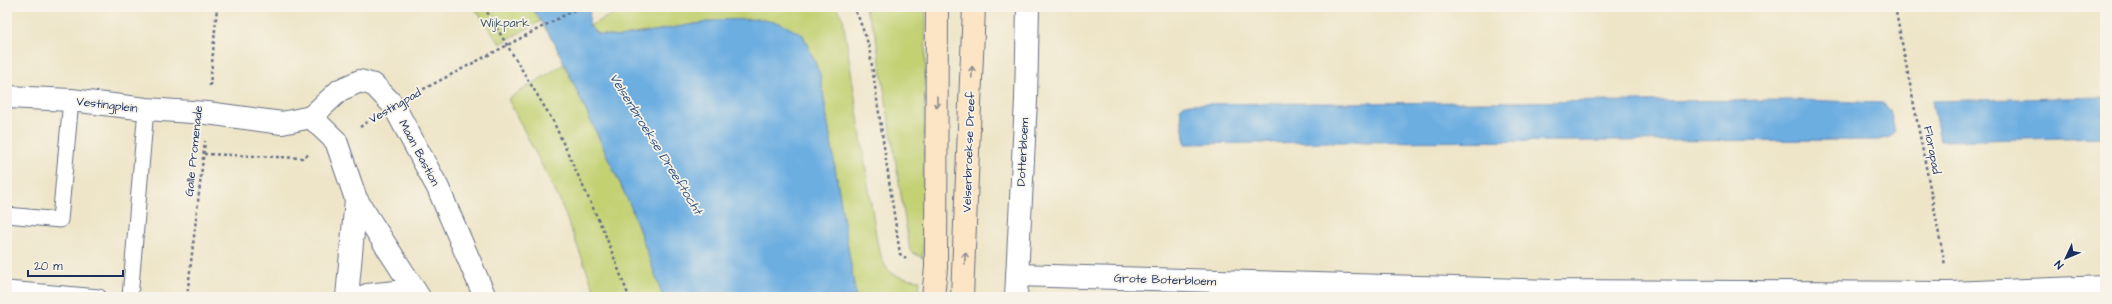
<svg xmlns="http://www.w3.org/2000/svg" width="2112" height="304" font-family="'Architects Daughter',sans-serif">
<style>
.green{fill:#c3d173;stroke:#6f8068}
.water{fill:#6daee1;stroke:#446ea0}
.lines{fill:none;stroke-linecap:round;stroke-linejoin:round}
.lane-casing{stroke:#656f83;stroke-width:17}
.street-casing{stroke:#656f83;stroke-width:24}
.secondary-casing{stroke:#656f83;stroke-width:24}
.path{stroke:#656f83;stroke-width:2.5;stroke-dasharray:3 3;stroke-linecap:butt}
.lane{stroke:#fff;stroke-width:15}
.street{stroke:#fff;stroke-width:22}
.secondary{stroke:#fce5c4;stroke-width:22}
.oneway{stroke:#8c8a91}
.labels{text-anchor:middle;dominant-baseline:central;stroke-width:3.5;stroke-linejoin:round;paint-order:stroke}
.park-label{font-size:12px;fill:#455863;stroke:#f7f3e8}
.street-label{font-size:12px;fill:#1b2f5e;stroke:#f7f3e8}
.water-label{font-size:13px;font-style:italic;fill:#345585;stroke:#f7f3e8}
</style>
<rect width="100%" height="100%" fill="#f7f3e8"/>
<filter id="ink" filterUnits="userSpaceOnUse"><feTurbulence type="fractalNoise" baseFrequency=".025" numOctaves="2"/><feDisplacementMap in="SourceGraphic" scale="8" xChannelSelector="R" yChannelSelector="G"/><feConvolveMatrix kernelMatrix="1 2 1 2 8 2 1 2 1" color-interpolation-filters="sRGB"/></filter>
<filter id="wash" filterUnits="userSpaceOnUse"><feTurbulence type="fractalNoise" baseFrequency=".012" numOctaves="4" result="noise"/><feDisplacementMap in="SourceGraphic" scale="16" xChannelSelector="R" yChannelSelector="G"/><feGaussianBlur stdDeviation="0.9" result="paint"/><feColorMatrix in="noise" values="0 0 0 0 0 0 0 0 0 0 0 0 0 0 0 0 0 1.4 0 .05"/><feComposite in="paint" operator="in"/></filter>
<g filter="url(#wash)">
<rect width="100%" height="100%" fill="#eee5c8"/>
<g class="green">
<path d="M474,7H565L500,44Z"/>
<path d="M627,7H836L843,19L877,242C885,272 888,277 920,280L919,297H856L820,74L803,35L719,20L618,37L598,34L589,26Z"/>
<path d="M864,7H926L923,258L910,251L875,32Z"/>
<path d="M564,64L631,207L663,297H597L560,201L508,99Z"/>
</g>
<g class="water">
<path d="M532,7H590L589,26L599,34L618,37L719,20L758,19L780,23L803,35L820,74L856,297H663L631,207L555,44Z"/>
<path d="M2105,97V137L1940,141L1932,101Z"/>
<path d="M1800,100L1883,103L1890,110L1895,132L1890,137L1878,140L1327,142L1185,144L1180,108L1185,104Z"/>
</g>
</g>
<g filter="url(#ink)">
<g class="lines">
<defs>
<g id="lane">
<path d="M7,215L60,220L71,100"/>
<path d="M7,289L99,297"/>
<path d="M130,297L146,109"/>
</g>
<g id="street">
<path d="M7,97L71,100L146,109L207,113L282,123L311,117L336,141L356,199L419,297"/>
<path d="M311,117L340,90L360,81L374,85L394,106L438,188L485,297"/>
<path d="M1017,275L1552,291L1950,293L2105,287"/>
<path d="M347,297L356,199"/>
<path d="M363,297L367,295L396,292L407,297"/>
<path d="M1016,297L1026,100L1028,7"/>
</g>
<g id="secondary">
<path d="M933,297L936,268L937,7"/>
<path d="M962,297L974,7"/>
</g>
</defs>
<use href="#lane" class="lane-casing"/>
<use href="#street" class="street-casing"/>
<use href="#secondary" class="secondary-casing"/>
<g class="path">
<path d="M484,7L553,121L605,234L629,297"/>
<path d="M852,7L858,16L869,46L900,254L909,260"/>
<path d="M1895,7L1945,265"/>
<path d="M210,86L217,7"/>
<path d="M418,92L580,7"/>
<path d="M360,127L369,121"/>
<path d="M204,154L302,158L310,154"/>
<path d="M187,297L205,141"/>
</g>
<use href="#lane" class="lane"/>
<use href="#street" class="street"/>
<use href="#secondary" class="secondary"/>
</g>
<defs><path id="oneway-shaft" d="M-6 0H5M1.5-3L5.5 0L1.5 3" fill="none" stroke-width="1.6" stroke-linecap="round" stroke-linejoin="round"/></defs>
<g class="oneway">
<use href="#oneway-shaft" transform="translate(972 72) rotate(-88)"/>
<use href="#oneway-shaft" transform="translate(937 102) rotate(90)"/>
<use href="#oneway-shaft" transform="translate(965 258) rotate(-88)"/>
</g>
</g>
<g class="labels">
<g class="park-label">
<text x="505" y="23">Wijkpark</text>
</g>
<g class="street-label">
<text transform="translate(107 105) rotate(7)">Vestingplein</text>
<text transform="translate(395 106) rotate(-30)">Vestingpad</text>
<text transform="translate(1932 150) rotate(79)">Florapad</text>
<text transform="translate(194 151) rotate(-84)">Galle Promenade</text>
<text transform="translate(969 152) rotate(-88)">Velserbroekse Dreef</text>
<text transform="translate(1023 152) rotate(-87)">Dotterbloem</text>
<text transform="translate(419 153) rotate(62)">Maan Bastion</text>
<text transform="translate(1165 280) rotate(2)">Grote Boterbloem</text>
</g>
<g class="water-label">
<text transform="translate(656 144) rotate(58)">Velserbroekse Dreeftocht</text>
</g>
</g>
<rect width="2112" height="304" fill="none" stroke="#f7f3e8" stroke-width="24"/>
<g transform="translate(2066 258) rotate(226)" stroke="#f7f3e8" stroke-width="3" paint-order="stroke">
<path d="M0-3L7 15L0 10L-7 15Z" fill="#1b2f5e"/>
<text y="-6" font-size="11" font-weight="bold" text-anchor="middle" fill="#1b2f5e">N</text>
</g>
<path d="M28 270v6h95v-6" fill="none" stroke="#1b2f5e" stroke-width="2"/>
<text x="34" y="270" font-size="12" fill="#1b2f5e" stroke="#f7f3e8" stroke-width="3" paint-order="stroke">20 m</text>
</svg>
